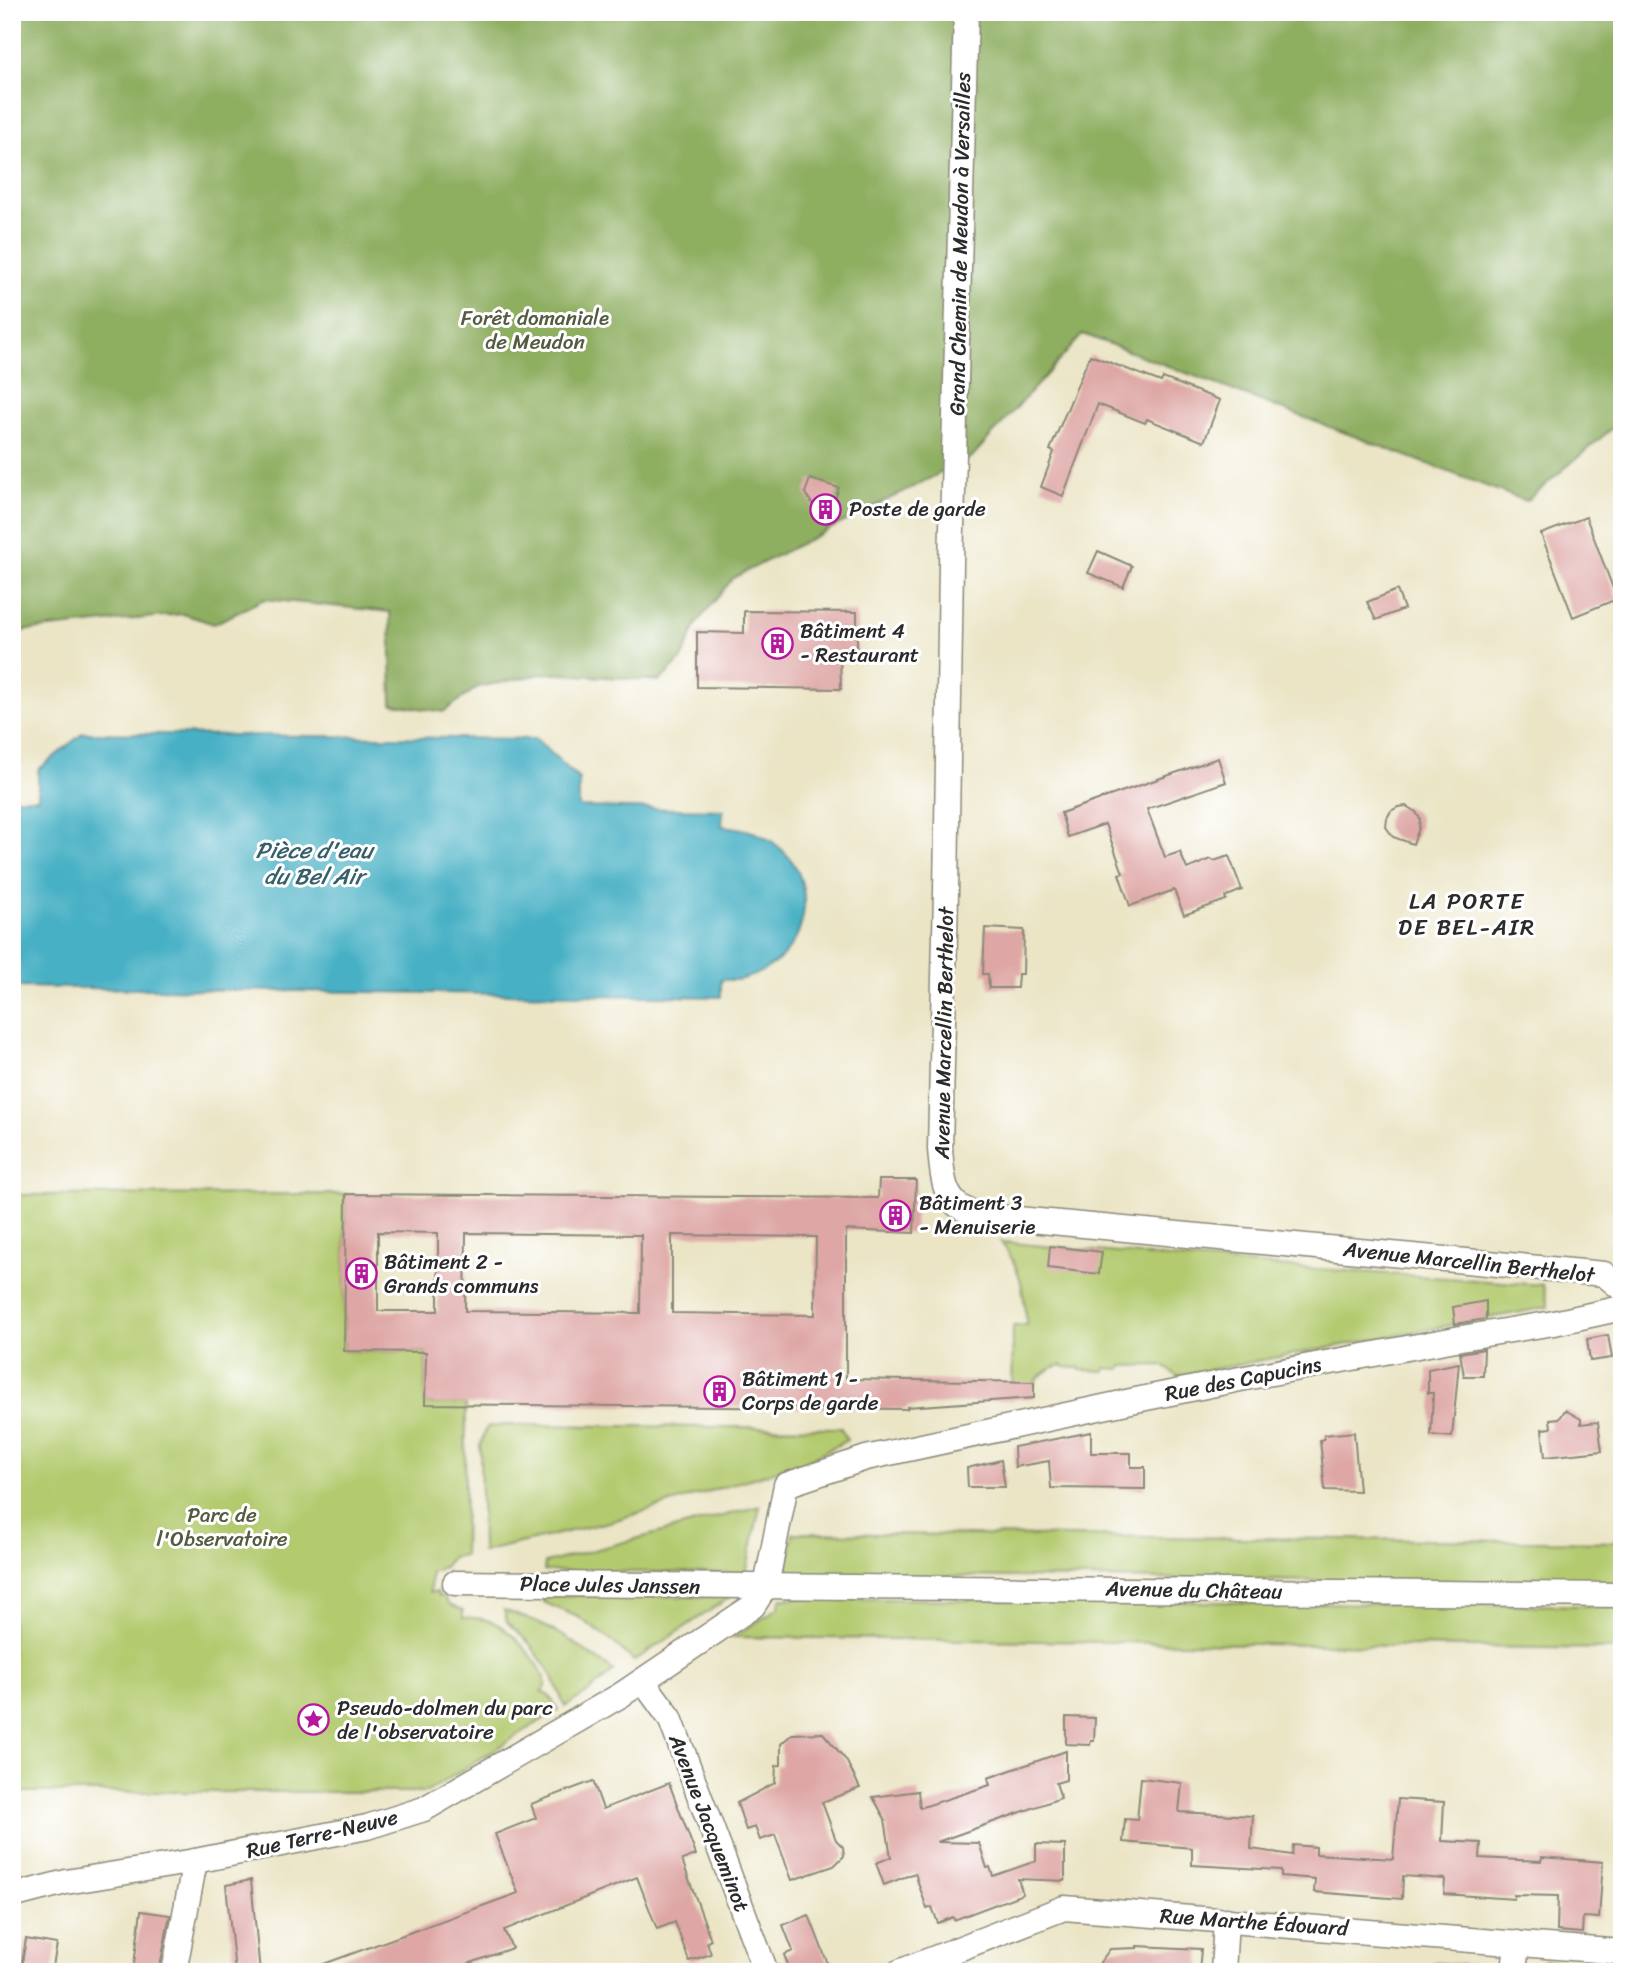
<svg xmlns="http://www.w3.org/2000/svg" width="1634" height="1984" font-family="Sriracha,sans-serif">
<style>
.green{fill:#b3ca6e;stroke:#6f7a4c;stroke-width:2}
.forest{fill:#8eae61;stroke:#5c6c46;stroke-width:2}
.water{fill:#46b0c4;stroke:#386e78;stroke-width:2}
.building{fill:#dea7a6;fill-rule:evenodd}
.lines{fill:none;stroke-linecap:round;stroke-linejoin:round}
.street-casing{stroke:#8b8878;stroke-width:27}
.street{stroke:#fff;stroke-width:24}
.labels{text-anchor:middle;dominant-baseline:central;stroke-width:6;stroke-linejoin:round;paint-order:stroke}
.street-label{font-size:21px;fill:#2b2b2b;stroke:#fff}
.park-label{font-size:21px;fill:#545b3f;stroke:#fff}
.poi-label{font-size:21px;fill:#2b2b2b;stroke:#fff;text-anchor:start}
.water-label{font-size:23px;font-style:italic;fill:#366068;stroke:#fff}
.neighbourhood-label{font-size:23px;letter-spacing:2px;fill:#2b2b2b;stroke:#fff}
</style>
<rect width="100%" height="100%" fill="#fff"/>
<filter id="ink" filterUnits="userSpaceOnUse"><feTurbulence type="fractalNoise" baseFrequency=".0143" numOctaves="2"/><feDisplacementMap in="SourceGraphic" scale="14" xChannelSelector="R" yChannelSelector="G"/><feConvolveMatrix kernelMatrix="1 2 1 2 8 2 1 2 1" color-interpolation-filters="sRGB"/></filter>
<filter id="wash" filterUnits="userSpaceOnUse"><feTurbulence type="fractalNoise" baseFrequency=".00686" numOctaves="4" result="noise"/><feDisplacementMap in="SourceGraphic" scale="28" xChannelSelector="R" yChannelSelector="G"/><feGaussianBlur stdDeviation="1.57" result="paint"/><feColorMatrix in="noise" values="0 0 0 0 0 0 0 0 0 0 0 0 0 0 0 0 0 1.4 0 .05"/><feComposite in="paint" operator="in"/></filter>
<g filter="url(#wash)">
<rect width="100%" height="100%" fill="#ebe5c6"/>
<g class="green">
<path d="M346,1194L344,1351L426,1352L425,1404H466L464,1555L452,1557L443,1568L439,1567L438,1571H431L430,1592H438V1596H443L449,1605L463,1610V1618C473,1617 486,1619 495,1623C512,1632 546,1667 546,1687L542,1691L549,1696L558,1710L427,1792H12V1195Z"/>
<path d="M1001,1242L1192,1260L1543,1285L1548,1307L1177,1376L1162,1365L1122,1366L1121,1369L1105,1368V1371L1080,1370L1079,1368L1064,1367L1063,1365L1053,1367L1038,1378L1032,1388L1012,1399L1013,1326L1027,1325C1023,1289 1023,1272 1001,1242Z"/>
<path d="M505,1425L841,1428L847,1440L802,1463L609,1522L482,1552L480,1446L487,1427Z"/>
<path d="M760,1506L746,1573L544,1571L545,1563Z"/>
<path d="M793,1533L1622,1542V1585L786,1574Z"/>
<path d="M545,1595L730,1597L634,1661L612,1641L578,1617L543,1602Z"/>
<path d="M781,1598L1622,1606V1649L734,1637L778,1608Z"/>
<path d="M504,1610L538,1623L564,1636L614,1671L591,1690L565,1707L552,1675L529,1643L507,1622Z"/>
<path d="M1434,1963L1484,1967L1489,1972H1433Z"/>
</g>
<g class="forest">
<path d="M12,12H1622V420L1526,501L1083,334L972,457L733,578L697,623L682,659L660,681L547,673L478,687L443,712L392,704L390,612L264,599L214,624L183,614L12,632Z"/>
<path d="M1545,1961L1602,1965L1601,1972H1535V1969Z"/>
</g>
<path class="water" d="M83,733L536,739L579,779V807L723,810L722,826C745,828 764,833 781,849C816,879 810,940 772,965C762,972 749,978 737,980C732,980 726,980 721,980V997L12,987V798H38V770Z"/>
<g id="blocks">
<g class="building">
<path d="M1090,355L1161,382L1163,378L1220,400L1204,442L1147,419L1145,423L1098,404L1063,496L1041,487L1054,452L1050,450Z"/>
<path d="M810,479L839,488L826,524L805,493Z"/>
<path d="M1586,517L1617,599L1573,617L1541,534Z"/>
<path d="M1098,551L1132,566L1123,587L1088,573Z"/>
<path d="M1397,590L1404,609L1376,620L1367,602Z"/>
<path d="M744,611L857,612V653H840L841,689L697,687V632L744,633Z"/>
<path d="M1218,758L1226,782L1147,809L1165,857L1180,852L1187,869L1211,859L1214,861L1229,856L1242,890L1225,897L1226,900L1184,915L1174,890L1130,906L1119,874L1123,873L1105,824L1068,837L1061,813Z"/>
<path d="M1406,806L1416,812L1420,819L1419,828L1413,844L1393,837L1386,827L1387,818L1391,811L1398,807Z"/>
<path d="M985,928L1024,930L1023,974H1018L1017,988H989L988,974H983Z"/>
<path d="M879,1180H916L914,1233L846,1230V1379L1034,1382V1398L907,1407V1409L425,1404L426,1352L344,1351L346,1194L878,1198ZM378,1232L438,1233V1311H378ZM466,1233L641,1235L640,1313L465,1311ZM672,1235L816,1237L815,1315L672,1313Z"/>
<path d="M1050,1246L1102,1252L1099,1274L1048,1268Z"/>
<path d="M1486,1301V1319L1455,1324L1453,1307Z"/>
<path d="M1608,1335L1612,1358L1590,1361L1587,1339Z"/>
<path d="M1484,1349L1483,1376H1464L1460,1353Z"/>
<path d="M1459,1363L1452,1437L1431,1435L1433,1393H1428V1369Z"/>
<path d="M1565,1410L1581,1419V1424L1598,1422L1602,1451L1545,1457L1542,1429L1551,1428L1550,1419L1560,1418Z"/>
<path d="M1091,1432V1453H1131V1467H1145V1489L1051,1488L1049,1461L1015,1467L1014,1447Z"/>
<path d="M1354,1432L1359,1491L1325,1490L1320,1440L1324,1439V1435Z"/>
<path d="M1001,1460L1005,1487H968L967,1468Z"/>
<path d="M1066,1717L1095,1718L1094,1741H1091L1090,1745L1066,1744Z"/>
<path d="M823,1733L846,1760L860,1788L822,1802L836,1840L843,1847L844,1856L834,1866L792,1880L775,1835L760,1840L755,1827L746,1830L737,1803L775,1783L776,1766L781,1765V1744L792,1734Z"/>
<path d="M1066,1751V1780L1056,1783L1061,1798L937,1842L979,1843L987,1868L990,1867L993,1876L1036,1861V1844L1065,1845V1881L1018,1879L1023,1894L954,1920L953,1917L938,1923L932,1907L927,1909L915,1873L884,1885L876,1863L891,1857L885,1819L873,1797L918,1791L920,1808L990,1785L988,1778Z"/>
<path d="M1141,1778L1182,1783L1179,1812L1253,1816L1251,1849L1292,1855L1293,1845L1316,1847V1854L1393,1859L1398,1799L1444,1802L1442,1841L1481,1843L1480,1858L1541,1861L1542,1857L1603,1862L1599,1918L1583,1917L1582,1933L1557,1931L1558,1896L1514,1895V1899L1444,1894L1445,1879L1403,1876L1402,1899L1314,1892L1315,1879L1281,1876V1870L1192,1865V1848L1123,1842L1125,1819L1137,1820Z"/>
<path d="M593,1781L603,1809L669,1783L696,1855L682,1860L711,1940L707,1942L711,1954L689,1961L675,1922L657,1929L637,1877L504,1930L512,1948L446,1972H310V1969L518,1893L495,1834L536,1818L531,1804Z"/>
<path d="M251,1880L260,1972H235L226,1885Z"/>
<path d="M141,1911L170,1915L159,1972H133Z"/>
<path d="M809,1915L831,1972H791L784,1955L793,1951L783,1925Z"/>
<path d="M26,1939L57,1944L52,1972L21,1968Z"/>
<path d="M1137,1946L1201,1949L1199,1972H1093L1110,1949L1137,1948Z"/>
</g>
</g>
</g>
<g filter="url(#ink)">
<use href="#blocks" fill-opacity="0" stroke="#8b8878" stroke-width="2"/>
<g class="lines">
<defs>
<g id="street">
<path d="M966,12L951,564L946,892L940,1149C942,1170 942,1199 964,1209C973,1214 987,1215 997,1217L1604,1274L1622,1289"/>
<path d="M455,1583L1622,1595"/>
<path d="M643,1681L670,1718L766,1972"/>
<path d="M12,1896L66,1882L195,1861L367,1827L424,1809L621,1695L753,1606L766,1586L786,1485L866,1458L1131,1401L1245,1378L1461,1338L1554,1323L1622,1308"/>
<path d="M174,1972L195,1861"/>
<path d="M899,1972L1064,1908L1622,1952"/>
<path d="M1223,1972L1226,1920"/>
<path d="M1514,1972L1517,1943"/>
</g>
</defs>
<use href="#street" class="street-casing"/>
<use href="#street" class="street"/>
</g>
</g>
<defs>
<symbol id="building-ring" viewBox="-11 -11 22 22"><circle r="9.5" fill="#fff" stroke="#b5179e" stroke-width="1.5"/><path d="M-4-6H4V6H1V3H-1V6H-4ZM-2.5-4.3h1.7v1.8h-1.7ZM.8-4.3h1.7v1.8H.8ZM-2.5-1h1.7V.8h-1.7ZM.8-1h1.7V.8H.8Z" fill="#b5179e"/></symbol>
<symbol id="sight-ring" viewBox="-11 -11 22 22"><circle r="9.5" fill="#fff" stroke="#b5179e" stroke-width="1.5"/><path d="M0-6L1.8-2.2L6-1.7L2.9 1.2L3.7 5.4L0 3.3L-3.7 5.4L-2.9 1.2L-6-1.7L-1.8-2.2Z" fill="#b5179e"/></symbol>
</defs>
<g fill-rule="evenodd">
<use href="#building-ring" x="808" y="492" width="35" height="35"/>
<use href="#building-ring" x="760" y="626" width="35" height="35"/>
<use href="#building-ring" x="878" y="1198" width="35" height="35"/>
<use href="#building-ring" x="344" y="1256" width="35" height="35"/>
<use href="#building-ring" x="702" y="1374" width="35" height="35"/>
<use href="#sight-ring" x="296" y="1702" width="35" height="35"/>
</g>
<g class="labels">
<g class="street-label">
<text transform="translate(960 244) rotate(-89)">Grand Chemin de Meudon à Versailles</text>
<text transform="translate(944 1033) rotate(-89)">Avenue Marcellin Berthelot</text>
<text transform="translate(1469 1262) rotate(6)">Avenue Marcellin Berthelot</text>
<text transform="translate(1243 1379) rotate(-11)">Rue des Capucins</text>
<text transform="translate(610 1585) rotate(1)">Place Jules Janssen</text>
<text transform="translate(1194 1590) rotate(1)">Avenue du Château</text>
<text transform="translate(709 1823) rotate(69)">Avenue Jacqueminot</text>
<text transform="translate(322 1834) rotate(-13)">Rue Terre-Neuve</text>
<text transform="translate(1254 1922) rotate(4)">Rue Marthe Édouard</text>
</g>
<g class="park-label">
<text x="535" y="318">Forêt domaniale<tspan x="535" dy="24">de Meudon</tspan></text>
<text x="222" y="1515">Parc de<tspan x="222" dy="24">l'Observatoire</tspan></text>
</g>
<g class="poi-label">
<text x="849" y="509">Poste de garde</text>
<text x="800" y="631">Bâtiment 4<tspan x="800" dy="24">- Restaurant</tspan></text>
<text x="919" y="1203">Bâtiment 3<tspan x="919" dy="24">- Menuiserie</tspan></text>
<text x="384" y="1262">Bâtiment 2 -<tspan x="384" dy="24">Grands communs</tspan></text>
<text x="742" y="1379">Bâtiment 1 -<tspan x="742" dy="24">Corps de garde</tspan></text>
<text x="337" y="1708">Pseudo-dolmen du parc<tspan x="337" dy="24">de l'observatoire</tspan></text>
</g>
<g class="water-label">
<text x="314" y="850">Pièce d'eau<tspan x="314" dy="26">du Bel Air</tspan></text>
</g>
<g class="neighbourhood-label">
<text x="1467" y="901">LA PORTE<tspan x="1467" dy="26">DE BEL-AIR</tspan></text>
</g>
</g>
<rect width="1634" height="1984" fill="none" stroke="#fff" stroke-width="42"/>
</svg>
